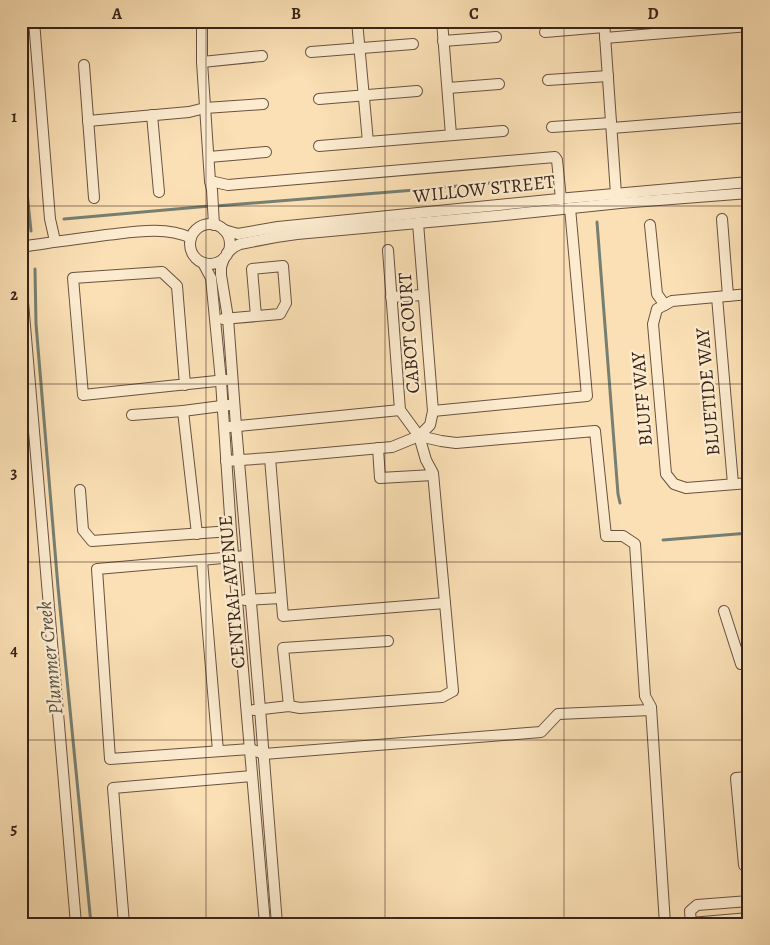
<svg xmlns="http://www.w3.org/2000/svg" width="770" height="945" font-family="Alegreya,serif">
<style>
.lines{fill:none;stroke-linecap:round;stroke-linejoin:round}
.stream{stroke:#767f72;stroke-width:3}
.minor-casing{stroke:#695240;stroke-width:12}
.minor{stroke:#fcebcf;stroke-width:10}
.grid{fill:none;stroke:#382319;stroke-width:1;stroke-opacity:0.55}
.labels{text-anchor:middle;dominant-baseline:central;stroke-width:4.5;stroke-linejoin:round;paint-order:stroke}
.street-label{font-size:19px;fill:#382319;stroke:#fcebcf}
.water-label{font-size:20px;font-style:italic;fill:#575146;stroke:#fcebcf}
.neatline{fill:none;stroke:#382319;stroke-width:2}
.grid-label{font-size:16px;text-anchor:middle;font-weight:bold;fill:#382319}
</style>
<rect width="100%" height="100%" fill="#fbe0b5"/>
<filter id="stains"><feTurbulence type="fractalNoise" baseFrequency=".004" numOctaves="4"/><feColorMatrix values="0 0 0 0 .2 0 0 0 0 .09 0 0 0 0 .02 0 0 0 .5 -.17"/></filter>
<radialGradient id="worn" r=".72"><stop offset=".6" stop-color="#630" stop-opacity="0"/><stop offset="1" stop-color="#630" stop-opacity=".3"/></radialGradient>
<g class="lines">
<g class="stream">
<path d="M21,135L31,231"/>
<path d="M216,206L415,190L547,178"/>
<path d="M64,219L210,206"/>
<path d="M597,222L618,494L620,503"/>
<path d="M35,269L36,324L58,587L91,924"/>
<path d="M663,540L749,533"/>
<path d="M21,893L24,924"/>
</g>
<defs>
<g id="minor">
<path d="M34,21L50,219L55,241"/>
<path d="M202,21V62L210,181L212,190L214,225"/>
<path d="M357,21L368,142"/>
<path d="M442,21L451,135"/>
<path d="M604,21L616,194"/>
<path d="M202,23L220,21"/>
<path d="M545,32L604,27"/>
<path d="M605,38L749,26"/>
<path d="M443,41L496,37"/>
<path d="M311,52L413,44"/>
<path d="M202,62L262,56"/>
<path d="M84,65L94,198"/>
<path d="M548,80L608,76"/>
<path d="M448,88L499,84"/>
<path d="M319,99L417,91"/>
<path d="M152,115L159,192"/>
<path d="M88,121L189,112L205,108L263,104"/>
<path d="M552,127L611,123"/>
<path d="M612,128L749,117"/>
<path d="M319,146L503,131"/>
<path d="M209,157L266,152"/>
<path d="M210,181L228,185L555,157L557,160L561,199"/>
<path d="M722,219L728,296"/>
<path d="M418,223L433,411L430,425L419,436"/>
<circle cx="210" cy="244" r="20"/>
<path d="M650,225L657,294L665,305"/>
<path d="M224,230L238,234L278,227L569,198L749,182"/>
<path d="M21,247C50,242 78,239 106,235C134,232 165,226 191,238"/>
<path d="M227,253L234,247L240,244L276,237L297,234L495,216L620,203L749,193"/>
<path d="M224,258L221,267V275L228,318L236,426L260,709L277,924"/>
<path d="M203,263L211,278L215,319L221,381L231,531L265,924"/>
<path d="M21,279L76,924"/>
<path d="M749,294L672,301L657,309L653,324L666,474L674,484L686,488L749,483"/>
<path d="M391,297L423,295"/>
<path d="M717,297L733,484"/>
<path d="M223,319L280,314L286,303L283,266L252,269L256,316"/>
<path d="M185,385L177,286L162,272L73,278L83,395L226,380"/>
<path d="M183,411L229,405"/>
<path d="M433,411L587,396L570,208"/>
<path d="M132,415L183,411L197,534"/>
<path d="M229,427L400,410"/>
<path d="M378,448L380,478L433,475"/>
<path d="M270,458L283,616L445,603L433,473L426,460L419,436L400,410L388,250"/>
<path d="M226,461L270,458L392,447L419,436L441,441L456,443L595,431L606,536H623L635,544L645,696L651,707L665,924"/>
<path d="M80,490L83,530L92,541L231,531"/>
<path d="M246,556L97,569L110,759L250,749L264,754L541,732L558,714L651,710"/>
<path d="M202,561L218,751"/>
<path d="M245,600L281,598"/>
<path d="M724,611L741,664L749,663"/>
<path d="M289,706L283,648L388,641"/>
<path d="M254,710L289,706L300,708L442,697L453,691L445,603"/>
<path d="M749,777L736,778L744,865H749"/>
<path d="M691,923L749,918"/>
<path d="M124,924L113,788L252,776"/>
<path d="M691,924L690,911L697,905L749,901"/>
</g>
</defs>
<use href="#minor" class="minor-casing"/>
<use href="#minor" class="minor"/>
</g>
<path class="grid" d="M206,21V924M385,21V924M564,21V924M21,206H749M21,384H749M21,562H749M21,740H749"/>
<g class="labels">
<g class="street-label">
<text transform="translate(484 189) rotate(-6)">WILLOW STREET</text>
<text transform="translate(409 333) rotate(-94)">CABOT COURT</text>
<text transform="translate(708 392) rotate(-95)">BLUETIDE WAY</text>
<text transform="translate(642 399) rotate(-95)">BLUFF WAY</text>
<text transform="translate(232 592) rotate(-95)">CENTRAL AVENUE</text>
</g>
<g class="water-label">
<text transform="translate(50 658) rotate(-96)">Plummer Creek</text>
</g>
</g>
<rect width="770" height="945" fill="none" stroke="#fbe0b5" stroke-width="55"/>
<rect x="28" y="28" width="714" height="890" class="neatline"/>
<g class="grid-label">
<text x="117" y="19">A</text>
<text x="296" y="19">B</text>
<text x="474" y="19">C</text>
<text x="653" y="19">D</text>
<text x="14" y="122">1</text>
<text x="14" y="300">2</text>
<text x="14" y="478">3</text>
<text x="14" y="656">4</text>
<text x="14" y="834">5</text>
</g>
<rect width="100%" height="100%" filter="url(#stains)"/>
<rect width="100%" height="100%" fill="url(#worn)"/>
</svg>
